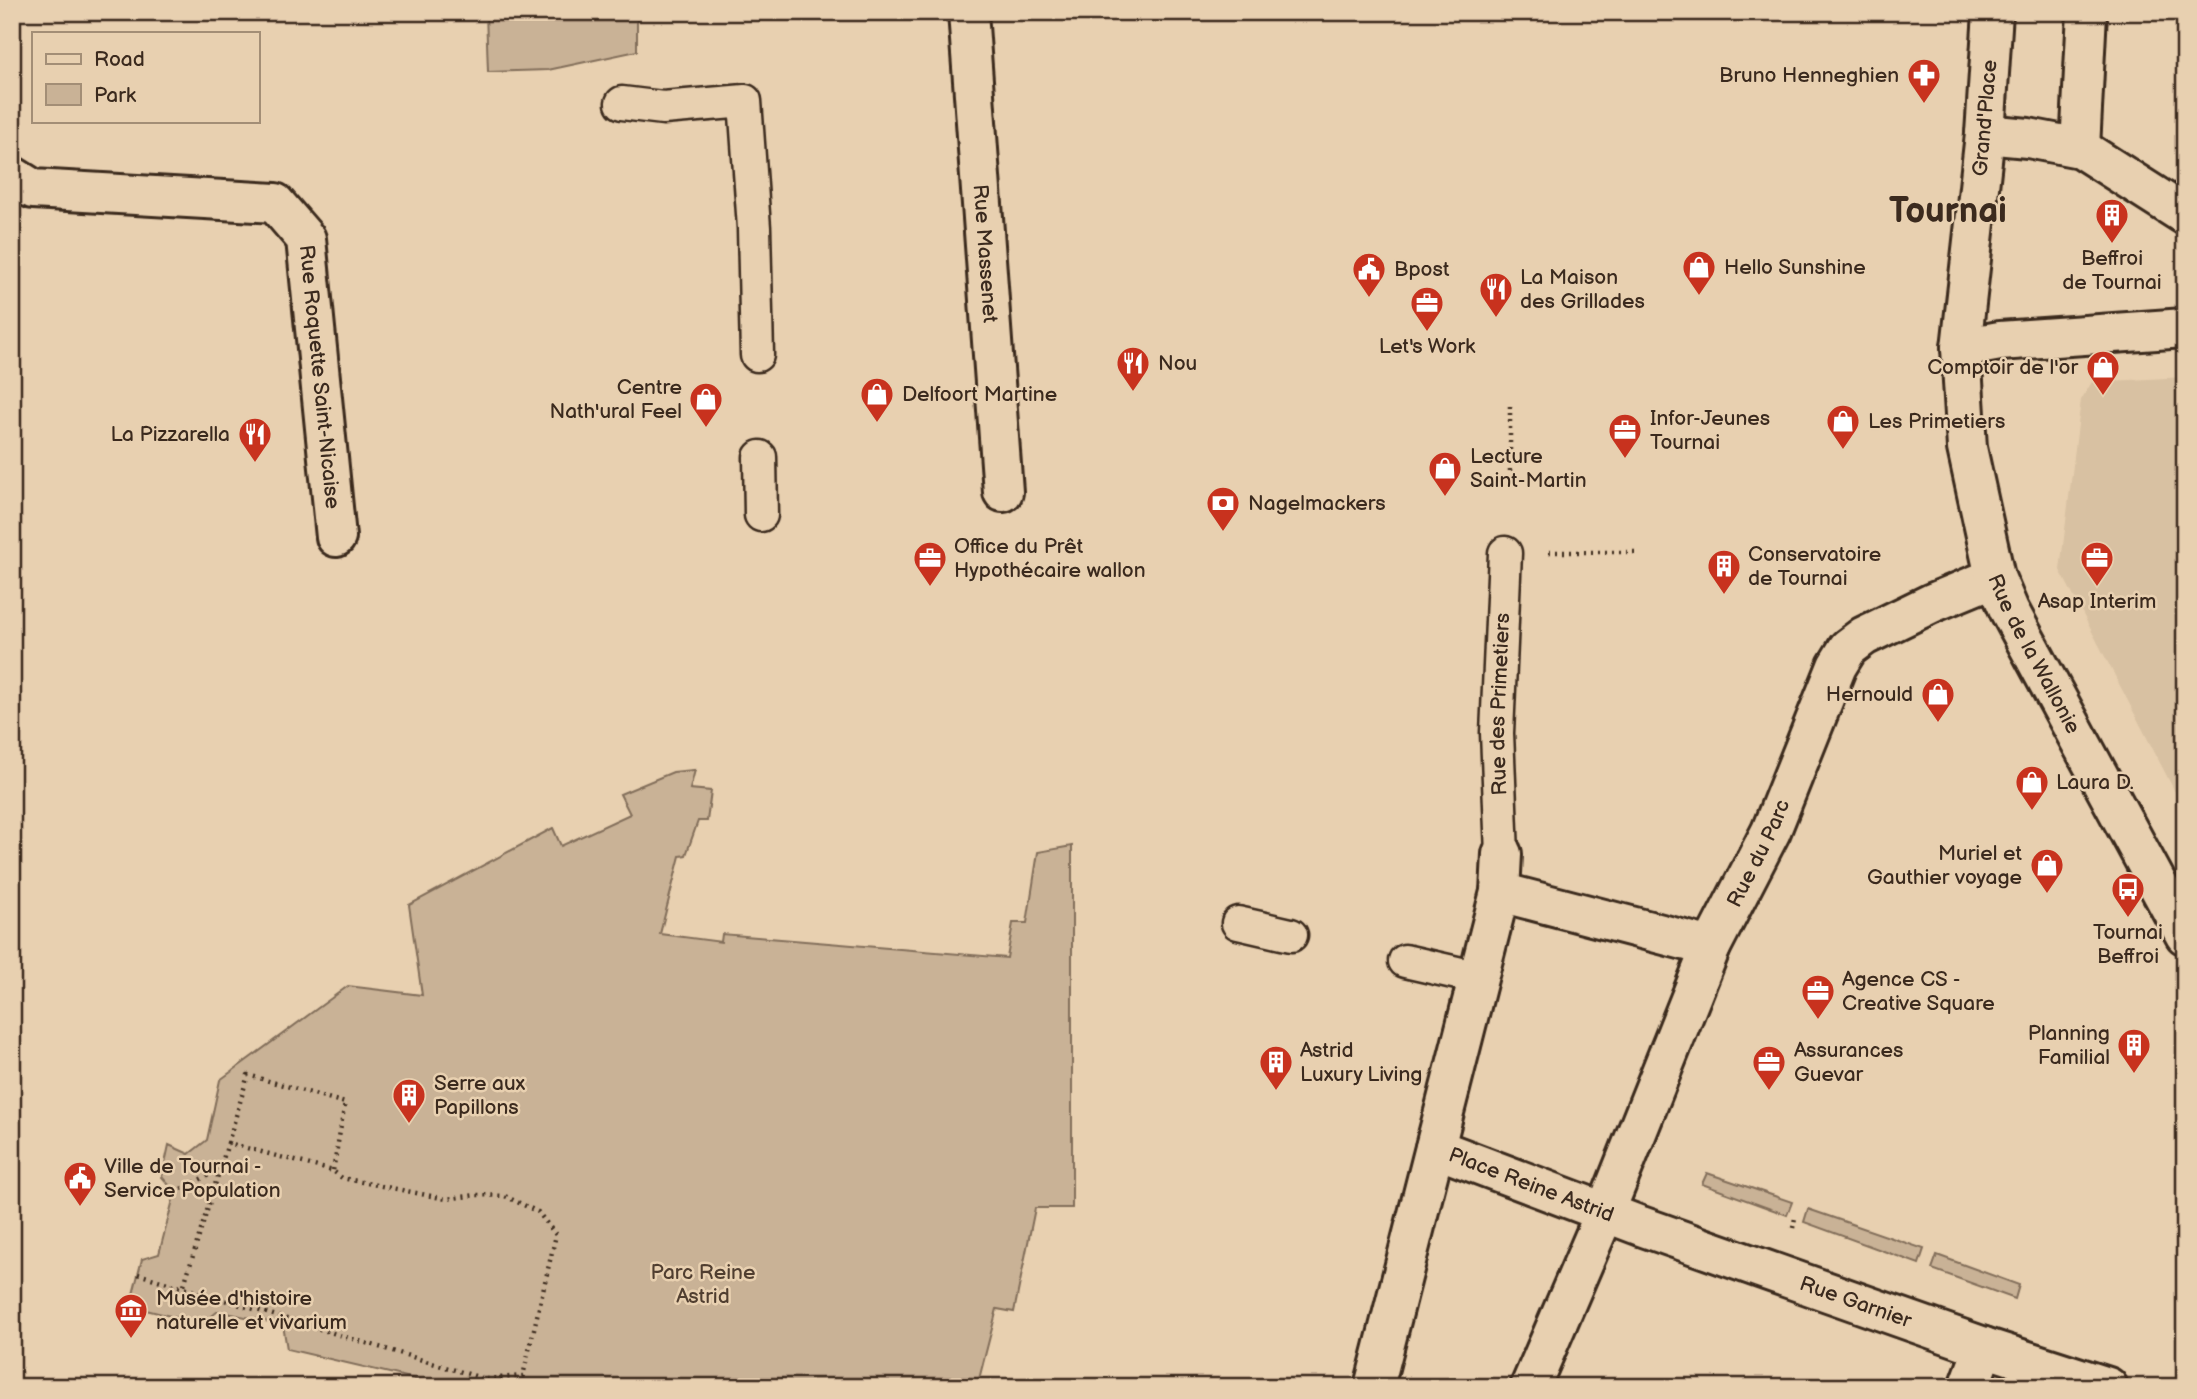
<svg xmlns="http://www.w3.org/2000/svg" width="2197" height="1399" font-family="'Balsamiq Sans',sans-serif">
<style>
.built{fill:#d8c1a2}
.green{fill:#c9b296;stroke:#826e5a;stroke-width:2}
.lines{fill:none;stroke-linecap:round;stroke-linejoin:round}
.service-casing{stroke:#3b2a1e;stroke-width:37}
.pedestrian-casing{stroke:#3b2a1e;stroke-width:44}
.minor-casing{stroke:#3b2a1e;stroke-width:44}
.tertiary-casing{stroke:#3b2a1e;stroke-width:44}
.path{stroke:#3b2a1e;stroke-width:4.5;stroke-dasharray:2 5;stroke-linecap:butt}
.service{stroke:#e8d0b0;stroke-width:32}
.pedestrian{stroke:#e8d0b0;stroke-width:38}
.minor{stroke:#e8d0b0;stroke-width:38}
.tertiary{stroke:#e8d0b0;stroke-width:38}
.labels{text-anchor:middle;dominant-baseline:central;stroke-width:5;stroke-linejoin:round;paint-order:stroke}
.poi-label{font-size:21px;fill:#3b2a1e;stroke:#e8d0b0;text-anchor:start}
.street-label{font-size:21px;fill:#3b2a1e;stroke:#e8d0b0}
.park-label{font-size:21px;fill:#503e30;stroke:#e8d0b0}
.town-label{font-size:35px;font-weight:bold;fill:#3b2a1e;stroke:#e8d0b0}
</style>
<rect width="100%" height="100%" fill="#e8d0b0"/>
<filter id="ink" filterUnits="userSpaceOnUse"><feTurbulence type="fractalNoise" baseFrequency=".0143" numOctaves="2"/><feDisplacementMap in="SourceGraphic" scale="14" xChannelSelector="R" yChannelSelector="G"/><feConvolveMatrix kernelMatrix="1 2 1 2 8 2 1 2 1" color-interpolation-filters="sRGB"/></filter>
<g filter="url(#ink)">
<path class="built" d="M2185,377V811L2060,570L2081,400L2092,382Z"/>
<g class="green">
<path d="M486,12H637V51L548,70L488,72Z"/>
<path d="M695,770L690,789L711,791L707,821H698L686,855L680,856L660,934L721,942L722,934L1007,958L1013,923H1027L1038,852L1072,846V1208H1035L1014,1312L997,1309L977,1387H449L287,1349L283,1325L218,1311L202,1324L130,1306L142,1259L159,1254L175,1192L162,1177L169,1145L189,1154L207,1140L220,1080L348,986L422,995L409,905L553,828L561,846L630,814L620,794L673,772Z"/>
<path d="M1707,1173L1792,1202L1787,1215L1702,1184Z"/>
<path d="M1808,1209L1924,1249L1919,1264L1804,1222Z"/>
<path d="M1937,1255L2019,1285L2015,1299L1932,1269Z"/>
</g>
<g class="lines">
<defs>
<g id="service">
<path d="M622,103L663,108L745,101L754,228L757,355"/>
<path d="M760,457L761,515"/>
<path id="s1" d="M1502,854L1497,733L1505,553"/>
<path d="M1238,923L1291,935"/>
<path d="M1405,961L1479,978"/>
</g>
<g id="pedestrian">
<path d="M1985,134L2028,138L2080,148L2185,215"/>
<path d="M2080,148L2087,12"/>
<path d="M1961,348L2000,341L2185,328"/>
</g>
<g id="minor">
<path id="s2" d="M968,12L1003,492"/>
<path id="s3" d="M12,176L33,189L275,203L306,239L336,537"/>
<path d="M1500,892L1711,947"/>
<path id="s4" d="M1435,1148L1641,1226L1984,1347L2108,1387"/>
<path d="M1374,1387L1500,892L1502,854"/>
<path id="s5" d="M1530,1387L1606,1210L1711,947L1771,831L1837,666L1848,648L1864,636L1932,603L1995,577"/>
<path d="M1969,1387L1984,1347"/>
</g>
<g id="tertiary">
<path id="s6" d="M1993,12L1985,134L1961,348L1967,448L1995,577L2009,610L2185,935"/>
</g>
</defs>
<use href="#service" class="service-casing"/>
<use href="#pedestrian" class="pedestrian-casing"/>
<use href="#minor" class="minor-casing"/>
<use href="#tertiary" class="tertiary-casing"/>
<g class="path">
<path d="M12,38H18"/>
<path d="M1510,406V473"/>
<path d="M1549,552H1640"/>
<path d="M228,1143L248,1075L345,1103L333,1171"/>
<path d="M175,1192L219,1170"/>
<path d="M1793,1228L1795,1218"/>
<path d="M138,1274L485,1379L523,1376L556,1235L538,1212L505,1196L477,1195L446,1199L342,1178L333,1171L228,1143L183,1288"/>
</g>
<use href="#service" class="service"/>
<use href="#pedestrian" class="pedestrian"/>
<use href="#minor" class="minor"/>
<use href="#tertiary" class="tertiary"/>
</g>
</g>
<defs>
<symbol id="pharmacy-pin" viewBox="-11 -11 22 30"><path d="M0 17L-7.5 6A9.5 9.5 0 1 1 7.5 6Z" fill="#c8321e" stroke="#e8d0b0"/><path d="M-2-6h4v4h4v4h-4v4h-4v-4h-4v-4h4Z" fill="#fff"/></symbol>
<symbol id="building-pin" viewBox="-11 -11 22 30"><path d="M0 17L-7.5 6A9.5 9.5 0 1 1 7.5 6Z" fill="#c8321e" stroke="#e8d0b0"/><path d="M-4-6H4V6H1V3H-1V6H-4ZM-2.5-4.3h1.7v1.8h-1.7ZM.8-4.3h1.7v1.8H.8ZM-2.5-1h1.7V.8h-1.7ZM.8-1h1.7V.8H.8Z" fill="#fff"/></symbol>
<symbol id="shop-pin" viewBox="-11 -11 22 30"><path d="M0 17L-7.5 6A9.5 9.5 0 1 1 7.5 6Z" fill="#c8321e" stroke="#e8d0b0"/><path d="M-5-2.5h2.3a2.7 3.5 0 0 1 5.4 0H5L5.5 6h-11ZM-1.5-2.5h3a1.5 2.3 0 0 0-3 0Z" fill="#fff"/></symbol>
<symbol id="civic-pin" viewBox="-11 -11 22 30"><path d="M0 17L-7.5 6A9.5 9.5 0 1 1 7.5 6Z" fill="#c8321e" stroke="#e8d0b0"/><path d="M-.6-6.5H3V-4.5H.6V-3L4-1V1h2V6H-6V1h2V-1L-.6-3ZM-1.2 2.5V6h2.4V2.5Z" fill="#fff"/></symbol>
<symbol id="restaurant-pin" viewBox="-11 -11 22 30"><path d="M0 17L-7.5 6A9.5 9.5 0 1 1 7.5 6Z" fill="#c8321e" stroke="#e8d0b0"/><path d="M-5-6h1v4h1v-4h1v4h1v-4h1v5L-1.5 .5V6h-2V.5L-5-1ZM5-6V6H3V1.5H1.5Q1.5-4 5-6Z" fill="#fff"/></symbol>
<symbol id="office-pin" viewBox="-11 -11 22 30"><path d="M0 17L-7.5 6A9.5 9.5 0 1 1 7.5 6Z" fill="#c8321e" stroke="#e8d0b0"/><path d="M-6-3h4V-5.5h4V-3h4V5H-6ZM-1-4.5V-3h2v-1.5ZM-6 0V1H6V0Z" fill="#fff"/></symbol>
<symbol id="bank-pin" viewBox="-11 -11 22 30"><path d="M0 17L-7.5 6A9.5 9.5 0 1 1 7.5 6Z" fill="#c8321e" stroke="#e8d0b0"/><path d="M-6-4H6V4H-6ZM0-2.3a2.3 2.3 0 1 0 0 4.6a2.3 2.3 0 1 0 0-4.6Z" fill="#fff"/></symbol>
<symbol id="bus-pin" viewBox="-11 -11 22 30"><path d="M0 17L-7.5 6A9.5 9.5 0 1 1 7.5 6Z" fill="#c8321e" stroke="#e8d0b0"/><path d="M-5-6H5V4H4V6H2V4H-2V6H-4V4H-5ZM-3.5-4V0h7V-4ZM-3.5 1.2v1.5H-2V1.2ZM2 1.2v1.5H3.5V1.2Z" fill="#fff"/></symbol>
<symbol id="museum-pin" viewBox="-11 -11 22 30"><path d="M0 17L-7.5 6A9.5 9.5 0 1 1 7.5 6Z" fill="#c8321e" stroke="#e8d0b0"/><path d="M0-6L6-3V-2H-6V-3ZM-5-1h2V3h-2ZM-1-1h2V3h-2ZM3-1h2V3H3ZM-6 4H6V6H-6Z" fill="#fff"/></symbol>
</defs>
<g fill-rule="evenodd">
<use href="#pharmacy-pin" x="1905" y="56" width="38" height="52"/>
<use href="#building-pin" x="2093" y="196" width="38" height="52"/>
<use href="#shop-pin" x="1680" y="248" width="38" height="52"/>
<use href="#civic-pin" x="1350" y="250" width="38" height="52"/>
<use href="#restaurant-pin" x="1477" y="270" width="38" height="52"/>
<use href="#office-pin" x="1408" y="284" width="38" height="52"/>
<use href="#restaurant-pin" x="1114" y="344" width="38" height="52"/>
<use href="#shop-pin" x="2084" y="348" width="38" height="52"/>
<use href="#shop-pin" x="858" y="375" width="38" height="52"/>
<use href="#shop-pin" x="687" y="380" width="38" height="52"/>
<use href="#shop-pin" x="1824" y="402" width="38" height="52"/>
<use href="#office-pin" x="1606" y="411" width="38" height="52"/>
<use href="#restaurant-pin" x="236" y="415" width="38" height="52"/>
<use href="#shop-pin" x="1426" y="449" width="38" height="52"/>
<use href="#bank-pin" x="1204" y="484" width="38" height="52"/>
<use href="#office-pin" x="911" y="539" width="38" height="52"/>
<use href="#office-pin" x="2078" y="539" width="38" height="52"/>
<use href="#building-pin" x="1705" y="547" width="38" height="52"/>
<use href="#shop-pin" x="1919" y="675" width="38" height="52"/>
<use href="#shop-pin" x="2013" y="763" width="38" height="52"/>
<use href="#shop-pin" x="2028" y="846" width="38" height="52"/>
<use href="#bus-pin" x="2109" y="870" width="38" height="52"/>
<use href="#office-pin" x="1799" y="972" width="38" height="52"/>
<use href="#building-pin" x="2115" y="1026" width="38" height="52"/>
<use href="#building-pin" x="1257" y="1043" width="38" height="52"/>
<use href="#office-pin" x="1750" y="1043" width="38" height="52"/>
<use href="#building-pin" x="390" y="1076" width="38" height="52"/>
<use href="#civic-pin" x="61" y="1159" width="38" height="52"/>
<use href="#museum-pin" x="112" y="1291" width="38" height="52"/>
</g>
<g class="labels">
<g class="poi-label">
<text x="1899" y="75" text-anchor="end">Bruno Henneghien</text>
<text x="2112" y="258" text-anchor="middle">Beffroi<tspan x="2112" dy="24">de Tournai</tspan></text>
<text x="1724" y="267">Hello Sunshine</text>
<text x="1394" y="269">Bpost</text>
<text x="1520" y="277">La Maison<tspan x="1520" dy="24">des Grillades</tspan></text>
<text x="1427" y="346" text-anchor="middle">Let's Work</text>
<text x="1158" y="363">Nou</text>
<text x="2078" y="367" text-anchor="end">Comptoir de l'or</text>
<text x="682" y="387" text-anchor="end">Centre<tspan x="682" dy="24">Nath'ural Feel</tspan></text>
<text x="902" y="394">Delfoort Martine</text>
<text x="1650" y="418">Infor-Jeunes<tspan x="1650" dy="24">Tournai</tspan></text>
<text x="1868" y="421">Les Primetiers</text>
<text x="230" y="434" text-anchor="end">La Pizzarella</text>
<text x="1470" y="456">Lecture<tspan x="1470" dy="24">Saint-Martin</tspan></text>
<text x="1248" y="503">Nagelmackers</text>
<text x="954" y="546">Office du Prêt<tspan x="954" dy="24">Hypothécaire wallon</tspan></text>
<text x="1748" y="554">Conservatoire<tspan x="1748" dy="24">de Tournai</tspan></text>
<text x="2097" y="601" text-anchor="middle">Asap Interim</text>
<text x="1913" y="694" text-anchor="end">Hernould</text>
<text x="2056" y="782">Laura D.</text>
<text x="2022" y="853" text-anchor="end">Muriel et<tspan x="2022" dy="24">Gauthier voyage</tspan></text>
<text x="2128" y="932" text-anchor="middle">Tournai<tspan x="2128" dy="24">Beffroi</tspan></text>
<text x="1842" y="979">Agence CS -<tspan x="1842" dy="24">Creative Square</tspan></text>
<text x="2110" y="1033" text-anchor="end">Planning<tspan x="2110" dy="24">Familial</tspan></text>
<text x="1300" y="1050">Astrid<tspan x="1300" dy="24">Luxury Living</tspan></text>
<text x="1794" y="1050">Assurances<tspan x="1794" dy="24">Guevar</tspan></text>
<text x="434" y="1083">Serre aux<tspan x="434" dy="24">Papillons</tspan></text>
<text x="104" y="1166">Ville de Tournai -<tspan x="104" dy="24">Service Population</tspan></text>
<text x="156" y="1298">Musée d'histoire<tspan x="156" dy="24">naturelle et vivarium</tspan></text>
</g>
<g class="street-label">
<text transform="translate(1985 118) rotate(-85)">Grand'Place</text>
<text stroke="none"><textPath href="#s2" startOffset="242">Rue Massenet</textPath></text>
<text stroke="none"><textPath href="#s3" startOffset="453">Rue Roquette Saint-Nicaise</textPath></text>
<text stroke="none"><textPath href="#s6" startOffset="656">Rue de la Wallonie</textPath></text>
<text stroke="none"><textPath href="#s1" startOffset="150">Rue des Primetiers</textPath></text>
<text stroke="none"><textPath href="#s5" startOffset="581">Rue du Parc</textPath></text>
<text stroke="none"><textPath href="#s4" startOffset="103">Place Reine Astrid</textPath></text>
<text stroke="none"><textPath href="#s4" startOffset="448">Rue Garnier</textPath></text>
</g>
<g class="park-label">
<text x="703" y="1272">Parc Reine<tspan x="703" dy="24">Astrid</tspan></text>
</g>
<g class="town-label">
<text x="1948" y="211">Tournai</text>
</g>
</g>
<rect width="2197" height="1399" fill="none" stroke="#e8d0b0" stroke-width="42"/>
<rect x="21" y="21" width="2155" height="1357" fill="none" stroke="#3b2a1e" stroke-width="2.5" filter="url(#ink)"/>
<rect x="32" y="32" width="228" height="91" fill="#e8d0b0" stroke="#a38e76" stroke-width="2"/>
<rect x="46" y="54" width="35" height="10" fill="#e8d0b0" stroke="#a38e76" stroke-width="2"/>
<text x="94" y="66" font-size="21" fill="#3b2a1e">Road</text>
<rect x="46" y="84" width="35" height="21" fill="#c9b296" stroke="#a38e76" stroke-width="2"/>
<text x="94" y="102" font-size="21" fill="#3b2a1e">Park</text>
</svg>
